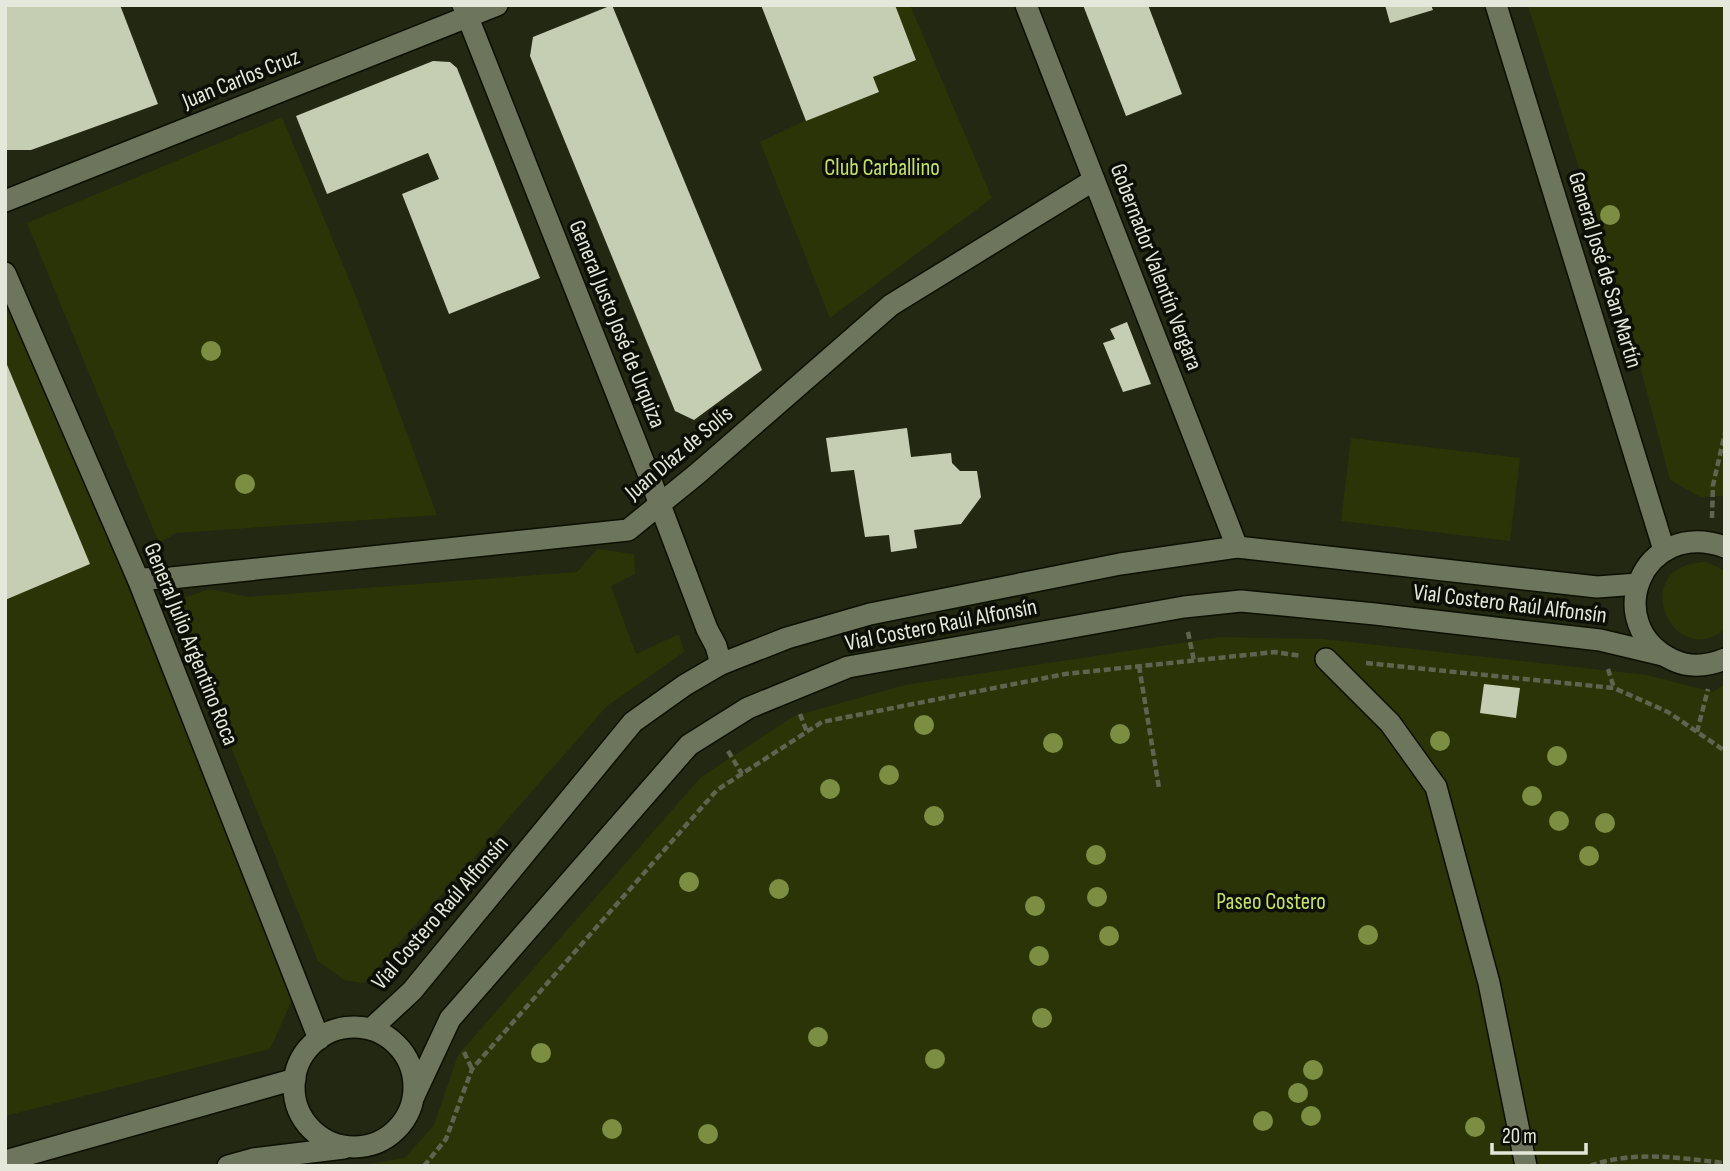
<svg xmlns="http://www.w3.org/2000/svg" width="1730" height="1171" font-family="'Sofia Sans Condensed',sans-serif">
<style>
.green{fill:#2b3406}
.building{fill:#c5cdb2}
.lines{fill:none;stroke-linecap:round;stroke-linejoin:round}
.minor-casing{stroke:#0c1000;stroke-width:24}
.path{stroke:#5f6451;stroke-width:4.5;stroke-dasharray:7 3.5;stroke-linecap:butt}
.minor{stroke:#6e755d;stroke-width:21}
.tree{fill:#7b8e42}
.labels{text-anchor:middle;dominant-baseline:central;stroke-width:7;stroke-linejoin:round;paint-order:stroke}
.street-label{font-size:23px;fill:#e3e8da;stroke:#0d0f06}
.park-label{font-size:23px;fill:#c4e16a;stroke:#0d0f06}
</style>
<rect width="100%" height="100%" fill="#222812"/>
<g class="green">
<path d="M761,5H910L992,198L830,318L760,142L806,120Z"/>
<path d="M1528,5H1725V496L1700,497L1670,480L1636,351Z"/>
<path d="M282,117L358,301L437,515L176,533L159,543L27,223Z"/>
<path d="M5,276L298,987L270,1049L5,1116Z"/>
<path d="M1351,438L1520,458L1510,541L1341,521Z"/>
<path d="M597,549L634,554L635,574L611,586L636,654L679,634L684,652L606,707L364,983L344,980L318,961L172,602L209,589L249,597L577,572Z"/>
<path d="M1706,562L1718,567L1725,572V629C1672,673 1625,564 1706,562Z"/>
<path d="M1220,637L1323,639L1647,675L1713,692L1725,684V1166H356L405,1158L434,1125L458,1055L701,777L794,716L905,685Z"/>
</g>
<g class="building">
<path d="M5,5H120L158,104L31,150H5Z"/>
<path d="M612,5L762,370L694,420L675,411L530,56L533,37Z"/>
<path d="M761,5H895L916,60L873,77L879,92L806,121Z"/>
<path d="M1083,5H1148L1182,94L1126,116Z"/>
<path d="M1385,5H1431L1433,10L1390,23Z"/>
<path d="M433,61L450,62L457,68L540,278L449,314L402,194L439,179L428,153L327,194L296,116Z"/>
<path d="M1127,322L1151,384L1123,392L1103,343L1115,339L1110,329Z"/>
<path d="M5,360L90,564L5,600Z"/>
<path d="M907,428L911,457L951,453L952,463L960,471H977L981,497L961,524L914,530L917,548L891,552L889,535L865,537L854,470L831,472L826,438Z"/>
<path d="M1484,684L1520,688L1516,718L1480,713Z"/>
</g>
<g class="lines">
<defs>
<g id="minor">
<path d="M463,5L648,473L707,629L716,646L721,664"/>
<path d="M1026,5L1237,547"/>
<path d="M1496,5L1664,550"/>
<path d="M5,201L497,5"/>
<path d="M5,273L138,579L319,1039"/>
<path d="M1725,547C1641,517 1600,626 1673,660C1690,668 1708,666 1725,659"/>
<path d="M138,579L171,578L628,530L697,474L891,305L1094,180"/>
<path d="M1326,659L1390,723L1436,787L1489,983L1526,1166"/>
<circle cx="354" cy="1087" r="60"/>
<path d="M371,1029L412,991L633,722L685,685L721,664L787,638L870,614L1120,564L1237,547L1597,587L1638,584"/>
<path d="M414,1096L450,1019L689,745L748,708L848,667L1184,607L1241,601L1375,614L1600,640L1663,655"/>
<path d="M5,1161L295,1079"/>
<path d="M228,1166L253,1159L344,1148"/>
</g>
</defs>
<use href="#minor" class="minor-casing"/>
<g class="path">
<path d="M1712,518L1713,485L1725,433"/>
<path d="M1188,632L1194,661"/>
<path d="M1366,663L1614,688L1668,712L1725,751"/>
<path d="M1139,666L1159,788"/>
<path d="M1608,669L1614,688"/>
<path d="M800,714L807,732"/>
<path d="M1697,732L1708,689"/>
<path d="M728,751L742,774"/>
<path d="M464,1052L472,1069"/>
<path d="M424,1166L446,1139L472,1069L717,790L822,722L1065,674L1275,652L1302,656"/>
<path d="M1590,1166C1634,1150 1679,1158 1725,1163"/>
</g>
<use href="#minor" class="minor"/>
</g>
<g class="tree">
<circle cx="1610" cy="215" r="10"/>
<circle cx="211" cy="351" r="10"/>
<circle cx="245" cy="484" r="10"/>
<circle cx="924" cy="725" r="10"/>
<circle cx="1120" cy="734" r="10"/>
<circle cx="1440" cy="741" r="10"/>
<circle cx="1053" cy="743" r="10"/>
<circle cx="1557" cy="756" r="10"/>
<circle cx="889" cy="775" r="10"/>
<circle cx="830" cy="789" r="10"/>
<circle cx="1532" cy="796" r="10"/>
<circle cx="934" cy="816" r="10"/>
<circle cx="1559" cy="821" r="10"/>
<circle cx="1605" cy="823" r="10"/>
<circle cx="1096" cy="855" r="10"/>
<circle cx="1589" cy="856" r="10"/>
<circle cx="689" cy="882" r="10"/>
<circle cx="779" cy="889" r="10"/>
<circle cx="1097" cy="897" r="10"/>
<circle cx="1035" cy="906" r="10"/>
<circle cx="1368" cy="935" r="10"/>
<circle cx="1109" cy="936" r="10"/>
<circle cx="1039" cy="956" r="10"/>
<circle cx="1042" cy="1018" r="10"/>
<circle cx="818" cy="1037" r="10"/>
<circle cx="541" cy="1053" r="10"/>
<circle cx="935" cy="1059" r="10"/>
<circle cx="1313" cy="1070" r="10"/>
<circle cx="1298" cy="1093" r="10"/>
<circle cx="1311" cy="1116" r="10"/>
<circle cx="1263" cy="1121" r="10"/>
<circle cx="1475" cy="1127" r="10"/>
<circle cx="612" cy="1129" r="10"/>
<circle cx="708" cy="1134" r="10"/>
</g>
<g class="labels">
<g class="street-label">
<text transform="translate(241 79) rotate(-22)">Juan Carlos Cruz</text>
<text transform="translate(1156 267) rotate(69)">Gobernador Valentín Vergara</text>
<text transform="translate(1605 270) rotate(73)">General José de San Martín</text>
<text transform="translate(617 324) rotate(68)">General Justo José de Urquiza</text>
<text transform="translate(679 453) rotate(-40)">Juan Díaz de Solís</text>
<text transform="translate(1510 604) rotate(7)">Vial Costero Raúl Alfonsín</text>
<text transform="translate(941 625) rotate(-11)">Vial Costero Raúl Alfonsín</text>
<text transform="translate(191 644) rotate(68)">General Julio Argentino Roca</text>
<text transform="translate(440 913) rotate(-49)">Vial Costero Raúl Alfonsín</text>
</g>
<g class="park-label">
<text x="882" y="168">Club Carballino</text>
<text x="1271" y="902">Paseo Costero</text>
</g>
</g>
<rect width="1730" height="1171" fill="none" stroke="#e3e8da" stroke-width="14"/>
<path d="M1492 1143v10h94v-10" fill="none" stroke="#e3e8da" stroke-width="3.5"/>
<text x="1502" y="1143" font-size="21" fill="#e3e8da" stroke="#0d0f06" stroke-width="5" paint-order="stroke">20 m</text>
</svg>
